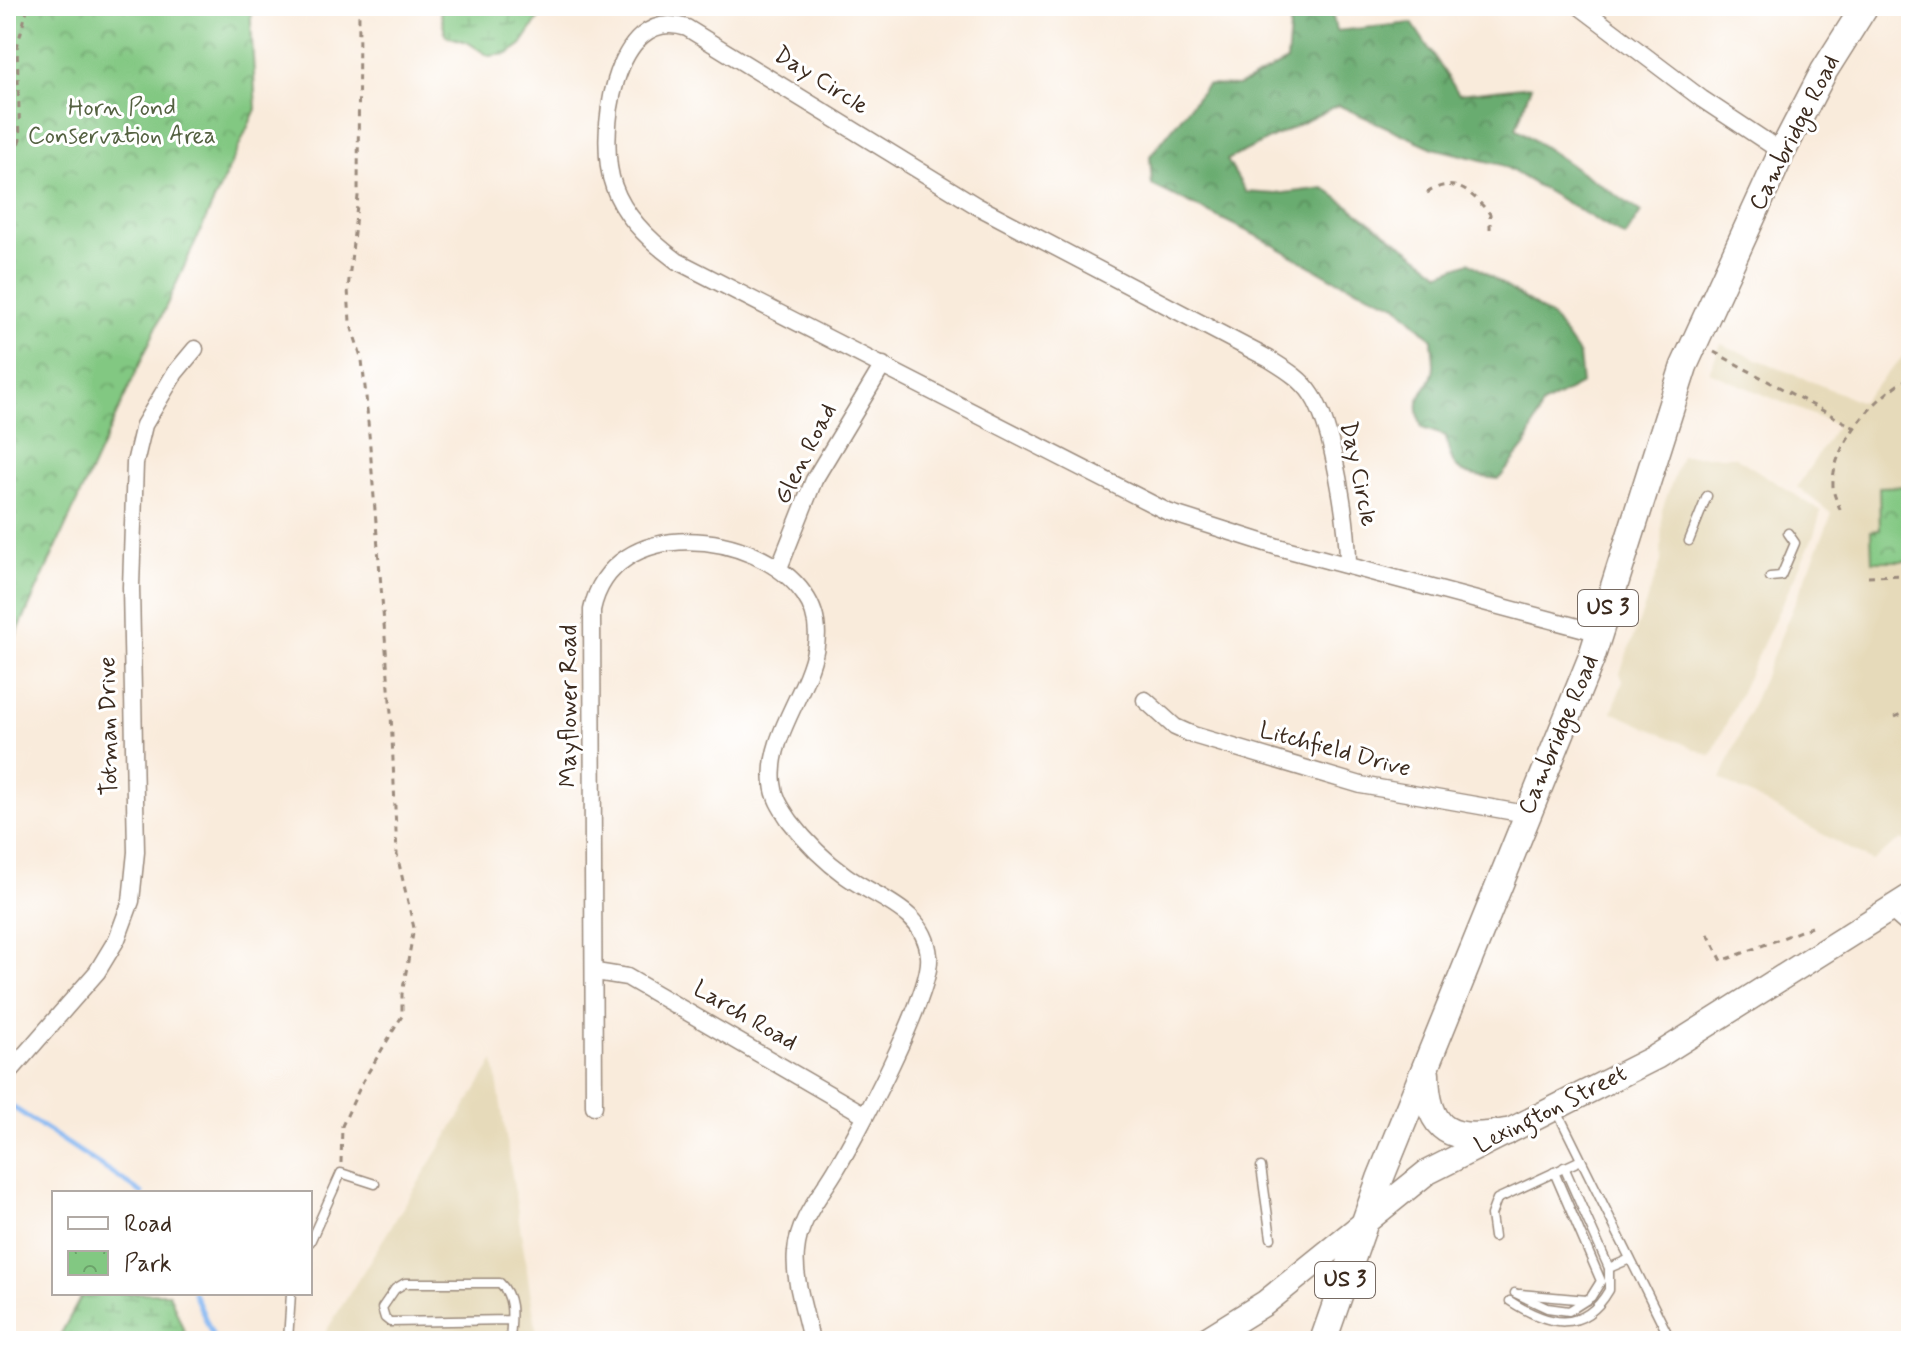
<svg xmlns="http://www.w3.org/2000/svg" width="1917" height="1347" font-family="Mynerve,sans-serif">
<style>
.built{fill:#e6daba}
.forest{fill:url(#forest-crowns);stroke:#526b47;stroke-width:2}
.wetland{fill:url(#wetland-marsh);stroke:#5e7950;stroke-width:2}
.park{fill:url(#park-crowns);stroke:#5e7950;stroke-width:2}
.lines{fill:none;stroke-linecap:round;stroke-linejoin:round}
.stream{stroke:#86b8f2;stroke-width:5}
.service-casing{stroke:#9a8a7c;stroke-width:11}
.minor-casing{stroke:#9a8a7c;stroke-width:19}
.primary-casing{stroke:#9a8a7c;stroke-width:27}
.trunk-casing{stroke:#9a8a7c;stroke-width:29}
.path{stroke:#9a8a7c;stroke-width:3;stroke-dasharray:6 6;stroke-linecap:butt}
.service{stroke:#fff;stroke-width:8}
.minor{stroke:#fff;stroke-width:16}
.primary{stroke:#fff;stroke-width:24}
.trunk{stroke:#fff;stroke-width:26}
.labels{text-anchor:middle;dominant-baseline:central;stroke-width:6;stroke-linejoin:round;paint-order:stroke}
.shield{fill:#fff;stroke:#766a62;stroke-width:2}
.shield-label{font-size:22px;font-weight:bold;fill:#3b2a1e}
.street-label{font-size:24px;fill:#3b2a1e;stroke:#fff}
.park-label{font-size:24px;fill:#546141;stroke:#fff}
</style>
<defs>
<pattern id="forest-crowns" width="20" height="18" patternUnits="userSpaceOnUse" patternTransform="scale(2)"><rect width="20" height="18" fill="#69ac70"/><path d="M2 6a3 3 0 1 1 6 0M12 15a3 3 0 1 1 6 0" fill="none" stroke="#588c5b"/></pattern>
<pattern id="wetland-marsh" width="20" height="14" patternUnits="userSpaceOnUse" patternTransform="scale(2)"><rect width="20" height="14" fill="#82c882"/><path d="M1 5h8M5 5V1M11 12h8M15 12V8" fill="none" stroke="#6ca36a"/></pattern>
<pattern id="park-crowns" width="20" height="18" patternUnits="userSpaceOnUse" patternTransform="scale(2)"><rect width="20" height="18" fill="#82c882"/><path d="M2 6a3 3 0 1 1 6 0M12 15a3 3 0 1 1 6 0" fill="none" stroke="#6ca36a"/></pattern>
</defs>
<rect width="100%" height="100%" fill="#fff"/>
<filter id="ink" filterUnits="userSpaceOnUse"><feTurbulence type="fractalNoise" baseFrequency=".0125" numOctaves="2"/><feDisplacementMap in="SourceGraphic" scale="16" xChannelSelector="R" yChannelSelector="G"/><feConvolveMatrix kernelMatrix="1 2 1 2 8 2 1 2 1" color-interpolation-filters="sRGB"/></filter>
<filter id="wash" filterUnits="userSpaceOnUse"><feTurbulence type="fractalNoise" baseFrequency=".006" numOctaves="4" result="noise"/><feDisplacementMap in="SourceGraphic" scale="32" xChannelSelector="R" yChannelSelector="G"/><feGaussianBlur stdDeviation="1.8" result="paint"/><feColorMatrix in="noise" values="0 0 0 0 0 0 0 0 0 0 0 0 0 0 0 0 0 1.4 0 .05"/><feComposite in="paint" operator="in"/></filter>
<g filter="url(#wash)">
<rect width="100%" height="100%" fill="#f9ebdb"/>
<g class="built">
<path d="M1721,344L1861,402L1911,348V845L1902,839L1872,861L1721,779L1832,514L1797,487L1837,425L1709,372Z"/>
<path d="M1681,456H1734L1821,511L1814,535L1711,756L1612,712L1623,681L1620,673L1661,562L1662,510Z"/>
<path d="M494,1061L538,1341H320Z"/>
</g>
<path class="forest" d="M1292,6H1331L1336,31L1412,23L1459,94L1531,86L1516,128L1641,212L1625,237L1502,165L1433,148L1338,105L1227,160L1246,192L1276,194L1324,188L1441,273L1469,262L1553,318L1579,355L1582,384L1542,405L1526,445L1499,479C1462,474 1452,476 1446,436L1422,428C1410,391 1426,398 1433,373C1436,364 1432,349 1432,339L1397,305L1332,278L1259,237L1152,185L1150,156L1207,85L1238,86L1287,61Z"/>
<g class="wetland">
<path d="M439,6H547L520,46L508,54L489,56L467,42L446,36Z"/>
<path d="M83,1293H169L188,1341H57Z"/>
</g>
<g class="park">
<path d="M6,6H250L256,109L6,657Z"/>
<path d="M1908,486L1911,561H1872L1871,531L1880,530L1879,487Z"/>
</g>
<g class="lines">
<g class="stream">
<path d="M8,1104L142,1193"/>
<path d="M194,1293L212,1334"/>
</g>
</g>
</g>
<g filter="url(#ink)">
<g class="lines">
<defs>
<g id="service">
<path d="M1689,541L1707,496"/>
<path d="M1770,577L1781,576L1795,543L1788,533"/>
<path d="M1888,913L1911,933"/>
<path d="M1556,1109L1671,1341"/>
<path d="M1261,1167L1271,1238"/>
<path d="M1494,1237L1491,1215L1497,1199L1581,1160"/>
<path d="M310,1242L341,1173L375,1184"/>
<path d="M1609,1268L1630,1259"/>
<path d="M1515,1293L1547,1308L1569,1311L1591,1297L1601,1281L1554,1172"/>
<path d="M1520,1294L1587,1300"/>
<path d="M1510,1301C1547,1325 1583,1335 1609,1290V1268L1564,1167"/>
<path d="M288,1341L291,1293"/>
<path d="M510,1341C511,1320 516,1299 500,1283H405L395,1289L382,1308L385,1318L390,1322L511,1320"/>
</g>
<g id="minor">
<path d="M1579,6L1702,99L1782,152"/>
<path d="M1348,564C1348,525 1333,426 1312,395C1302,379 1285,369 1269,359L977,206L687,28C613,3 596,140 614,187C625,218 651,242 677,261L1168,512L1278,547L1600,633"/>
<path d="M779,568L814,480L883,365"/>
<path d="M1145,700L1175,727L1193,735L1361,785L1526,814"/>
<path d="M596,972L627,977L865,1115"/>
<path d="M6,1076L97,972L117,939L131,901L136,852L131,587L135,463L144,425L175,373L195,349"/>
<path d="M594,1106L592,610C612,513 758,529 804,594C848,656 765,719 773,783C774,798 782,809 790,821C806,842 825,861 846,876C878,899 925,910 929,956C933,992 857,1135 835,1171C820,1196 798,1221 796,1252C793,1280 806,1313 811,1341"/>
</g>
<path id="primary" d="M1204,1341L1265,1303L1426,1173L1656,1057L1911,896"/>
<g id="trunk">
<path d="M1426,1074C1427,1133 1452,1143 1506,1132"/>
<path d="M1323,1341L1380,1179L1591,659L1684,366L1782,152L1824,71L1865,6"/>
</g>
</defs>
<use href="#service" class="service-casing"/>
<use href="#minor" class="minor-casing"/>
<use href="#primary" class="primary-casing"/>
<use href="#trunk" class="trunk-casing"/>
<g class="path">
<path d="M6,164L20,142L17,47L28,6"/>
<path d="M1427,193C1454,174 1473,194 1490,214V230"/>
<path d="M1714,352L1855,428"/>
<path d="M1840,510C1838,502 1833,495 1833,486C1831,445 1877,394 1911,377"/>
<path d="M1868,576L1911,575"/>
<path d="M1895,717L1911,710"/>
<path d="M1708,934L1722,961L1811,927"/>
<path d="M341,1163L342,1126L363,1081L402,1016V994L414,928L397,855L391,713L366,396L362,360L350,322L348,289L358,196L359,6"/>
</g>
<use href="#service" class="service"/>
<use href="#minor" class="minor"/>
<use href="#primary" class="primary"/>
<use href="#trunk" class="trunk"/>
</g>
</g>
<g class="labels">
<g class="shield">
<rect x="1578" y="590" width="60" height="36" rx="6"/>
<rect x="1315" y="1262" width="60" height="36" rx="6"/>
</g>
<g class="shield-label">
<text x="1608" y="608">US 3</text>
<text x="1345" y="1280">US 3</text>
</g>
<g class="street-label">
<text transform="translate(821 81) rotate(32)">Day Circle</text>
<text transform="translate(1795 133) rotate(-63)">Cambridge Road</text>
<text transform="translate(806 454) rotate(-63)">Glen Road</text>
<text transform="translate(1358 474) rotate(78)">Day Circle</text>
<text transform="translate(569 706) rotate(-90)">Mayflower Road</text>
<text transform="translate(109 726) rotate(-91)">Totman Drive</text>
<text transform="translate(1559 735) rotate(-67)">Cambridge Road</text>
<text transform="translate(1335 750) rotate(15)">Litchfield Drive</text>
<text transform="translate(745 1016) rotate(30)">Larch Road</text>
<text transform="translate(1551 1110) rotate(-27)">Lexington Street</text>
</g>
<g class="park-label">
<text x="122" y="108">Horn Pond<tspan x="122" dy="28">Conservation Area</tspan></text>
</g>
</g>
<rect width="1917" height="1347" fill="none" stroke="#fff" stroke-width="32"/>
<rect x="52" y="1191" width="260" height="104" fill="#ffffff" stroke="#b1aaa5" stroke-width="2"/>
<rect x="68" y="1217" width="40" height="12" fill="#ffffff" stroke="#b1aaa5" stroke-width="2"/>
<text x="124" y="1231" font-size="24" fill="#3b2a1e">Road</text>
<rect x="68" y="1251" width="40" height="24" fill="url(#park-crowns)" stroke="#b1aaa5" stroke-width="2"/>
<text x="124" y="1271" font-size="24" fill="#3b2a1e">Park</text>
</svg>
